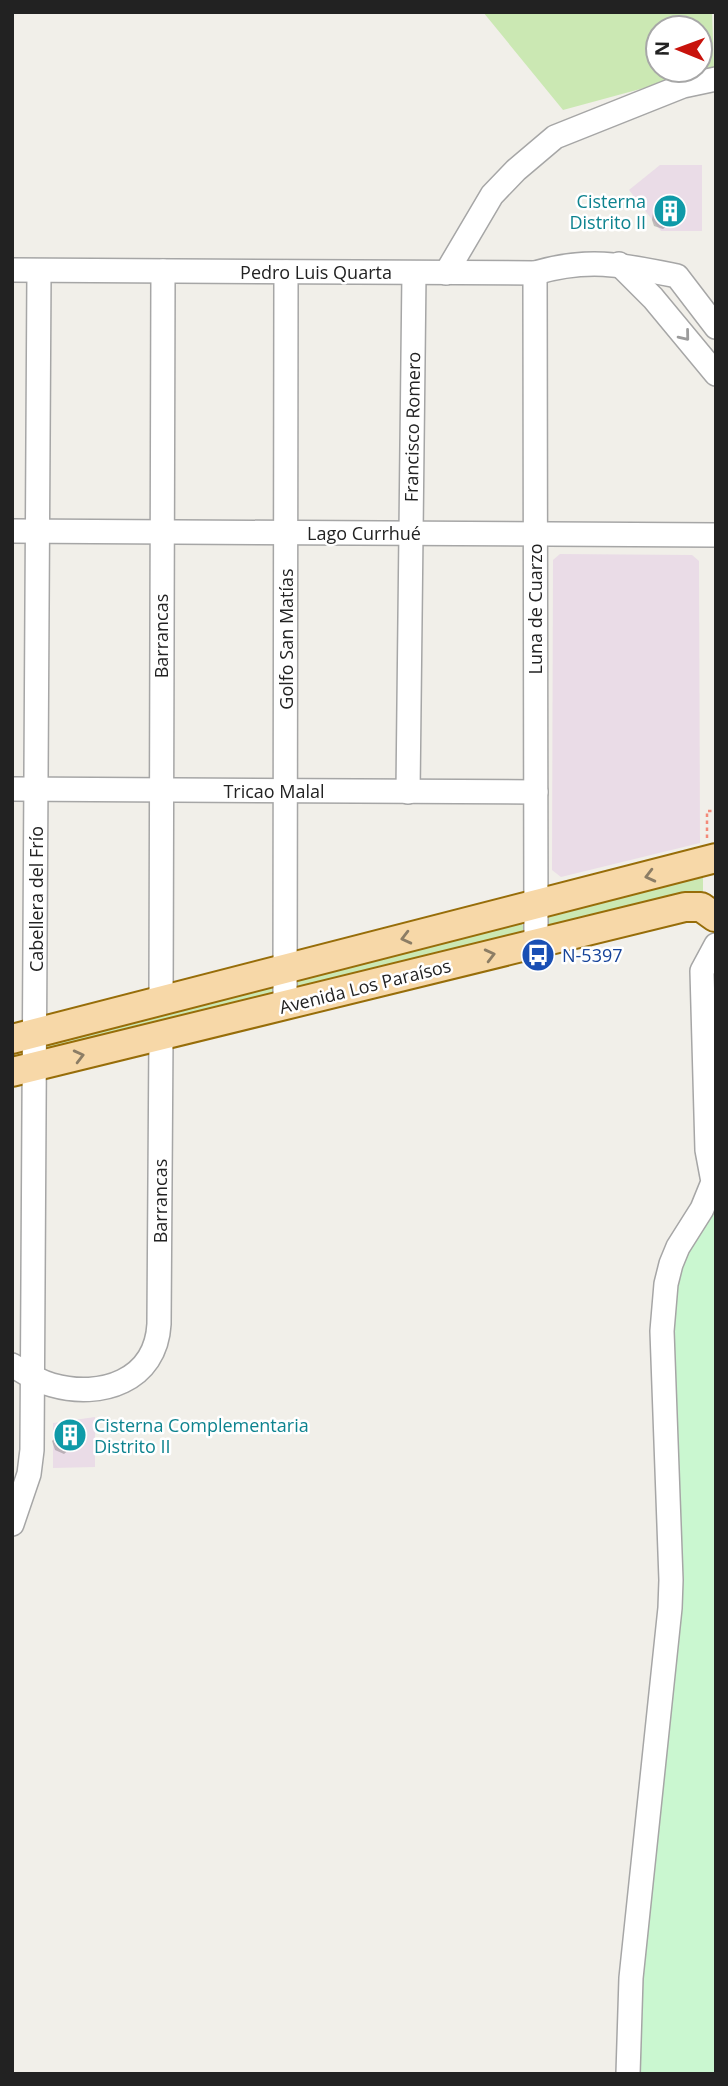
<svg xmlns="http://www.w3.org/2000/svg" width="728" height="2086" font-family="'Open Sans',sans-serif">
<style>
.industrial{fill:#eadce7}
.grass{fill:#cbe8b3;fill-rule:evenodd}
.park{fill:#caf7d0}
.shadow{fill:#0003}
.building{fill:#c2bbb6;stroke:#c2b7ac;stroke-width:2}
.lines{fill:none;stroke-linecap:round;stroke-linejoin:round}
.minor-casing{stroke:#a6a6a6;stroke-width:26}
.major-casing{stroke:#976d09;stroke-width:32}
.path{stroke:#f38a79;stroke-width:2.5;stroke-dasharray:3.5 3.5;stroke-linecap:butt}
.minor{stroke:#fff;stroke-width:23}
.major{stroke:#f7d8a8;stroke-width:28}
.oneway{stroke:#9c9c9c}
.oneway2{stroke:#8c7d65}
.labels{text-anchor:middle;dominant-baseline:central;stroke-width:5;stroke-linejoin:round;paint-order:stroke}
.culture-label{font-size:18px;fill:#0d838f;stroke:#fff;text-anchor:end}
.street-label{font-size:18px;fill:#222;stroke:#fff}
.transit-label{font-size:18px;fill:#164399;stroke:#fff;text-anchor:start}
</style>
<rect width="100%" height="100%" fill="#f1efe9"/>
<g class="industrial">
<path d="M660,165H702V231H661L629,190Z"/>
<path d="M560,554L692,555L699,561L700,843L561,877L552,870L553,560Z"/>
<path d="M95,1417V1467L53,1468V1423Z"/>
</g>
<g class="grass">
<path d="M483,12H712L714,69L563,110ZM658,28H700V70H658Z"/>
<path d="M703,876V900L549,928C546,922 546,918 551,913Z"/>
<path d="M518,920L524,927L523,933L299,989L296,984L297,978Z"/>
<path d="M272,984L275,995L48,1052L47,1042Z"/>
</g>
<path class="park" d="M716,945V2074H628L670,1608L663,1308L702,1209V971Z"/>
<g class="shadow">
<path d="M670,201L676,204L679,209L676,219L663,229L654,226L652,220L653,213Z"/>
<path d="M70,1426L78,1431L80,1437L77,1443L64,1454L55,1450L52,1441L64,1428Z"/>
</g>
<g class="building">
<circle cx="670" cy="211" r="12"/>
<circle cx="70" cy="1436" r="12"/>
</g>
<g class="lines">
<defs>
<g id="minor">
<path d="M619,264L653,298L716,374"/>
<path d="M12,270L535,273C589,257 623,265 677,276L716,327"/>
<path d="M446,273L492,195L516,170L555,137L683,86L716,79"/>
<path d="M535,273L536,944"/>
<path d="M12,531L716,535"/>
<path d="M12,789L536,792"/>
<path d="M408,792L414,273"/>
<path d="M161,1001L163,271"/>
<path d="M285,1005L286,272"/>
<path d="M12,1365C25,1373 37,1381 52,1385C101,1399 156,1381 159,1324L161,1036"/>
<path d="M12,1524L29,1474L32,1450L39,271"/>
<path d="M628,2074L631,1978L670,1608L671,1580L662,1331L666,1284L671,1264L678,1247L702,1209L713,1182L707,1150L702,971L716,945"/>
</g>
<g id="major">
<path d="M12,1039L716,858"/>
<path d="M12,1072L685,907H701L715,917"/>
</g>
</defs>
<use href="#minor" class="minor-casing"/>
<use href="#major" class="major-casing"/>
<path class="path" d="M707,838V811H716"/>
<use href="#minor" class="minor"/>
<use href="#major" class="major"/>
</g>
<defs><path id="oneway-chevron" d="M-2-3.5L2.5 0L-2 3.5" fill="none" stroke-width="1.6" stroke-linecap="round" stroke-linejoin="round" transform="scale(1.75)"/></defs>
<use class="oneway" href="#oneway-chevron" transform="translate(685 336) rotate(51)"/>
<g class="oneway2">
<use href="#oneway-chevron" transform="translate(650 876) rotate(166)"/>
<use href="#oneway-chevron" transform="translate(406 938) rotate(166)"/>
<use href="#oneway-chevron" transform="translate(490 955) rotate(-14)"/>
<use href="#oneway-chevron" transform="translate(79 1056) rotate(-14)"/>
</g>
<defs>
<symbol id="building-disc" viewBox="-11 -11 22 22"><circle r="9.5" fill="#0f9aa8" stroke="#fff"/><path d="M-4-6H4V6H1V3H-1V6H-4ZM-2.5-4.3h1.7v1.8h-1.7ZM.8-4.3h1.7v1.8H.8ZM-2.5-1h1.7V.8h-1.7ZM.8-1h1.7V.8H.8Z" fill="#fff"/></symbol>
<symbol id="bus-disc" viewBox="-11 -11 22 22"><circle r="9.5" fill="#1a4fb4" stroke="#fff"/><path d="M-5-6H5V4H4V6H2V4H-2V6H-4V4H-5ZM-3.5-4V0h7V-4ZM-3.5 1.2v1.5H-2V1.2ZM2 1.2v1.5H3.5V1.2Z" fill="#fff"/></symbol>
</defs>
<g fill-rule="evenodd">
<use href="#building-disc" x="651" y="192" width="38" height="38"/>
<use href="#bus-disc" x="519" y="936" width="38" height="38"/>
<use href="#building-disc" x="51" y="1416" width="38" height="38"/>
</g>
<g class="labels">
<g class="culture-label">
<text x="646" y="201">Cisterna<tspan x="646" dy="21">Distrito II</tspan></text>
<text x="94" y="1425" text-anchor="start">Cisterna Complementaria<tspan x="94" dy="21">Distrito II</tspan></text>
</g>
<g class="street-label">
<text x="316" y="272">Pedro Luis Quarta</text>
<text transform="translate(412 427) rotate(-89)">Francisco Romero</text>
<text x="364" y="533">Lago Currhué</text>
<text transform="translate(535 609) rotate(-90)">Luna de Cuarzo</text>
<text transform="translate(161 636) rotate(-90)">Barrancas</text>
<text transform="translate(286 639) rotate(-90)">Golfo San Matías</text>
<text x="274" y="791">Tricao Malal</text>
<text transform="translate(36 899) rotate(-90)">Cabellera del Frío</text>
<text transform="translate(365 986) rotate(-14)">Avenida Los Paraísos</text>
<text transform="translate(160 1201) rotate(-90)">Barrancas</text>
</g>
<g class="transit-label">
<text x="562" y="955">N-5397</text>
</g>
</g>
<rect width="728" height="2086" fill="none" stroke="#222222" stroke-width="28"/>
<g transform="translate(679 49) rotate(271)"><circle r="33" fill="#ffffff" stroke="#a7a7a7" stroke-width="2"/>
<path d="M0-5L12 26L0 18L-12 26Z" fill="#c8130c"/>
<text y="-10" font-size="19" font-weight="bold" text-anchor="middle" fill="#222222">N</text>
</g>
</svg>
